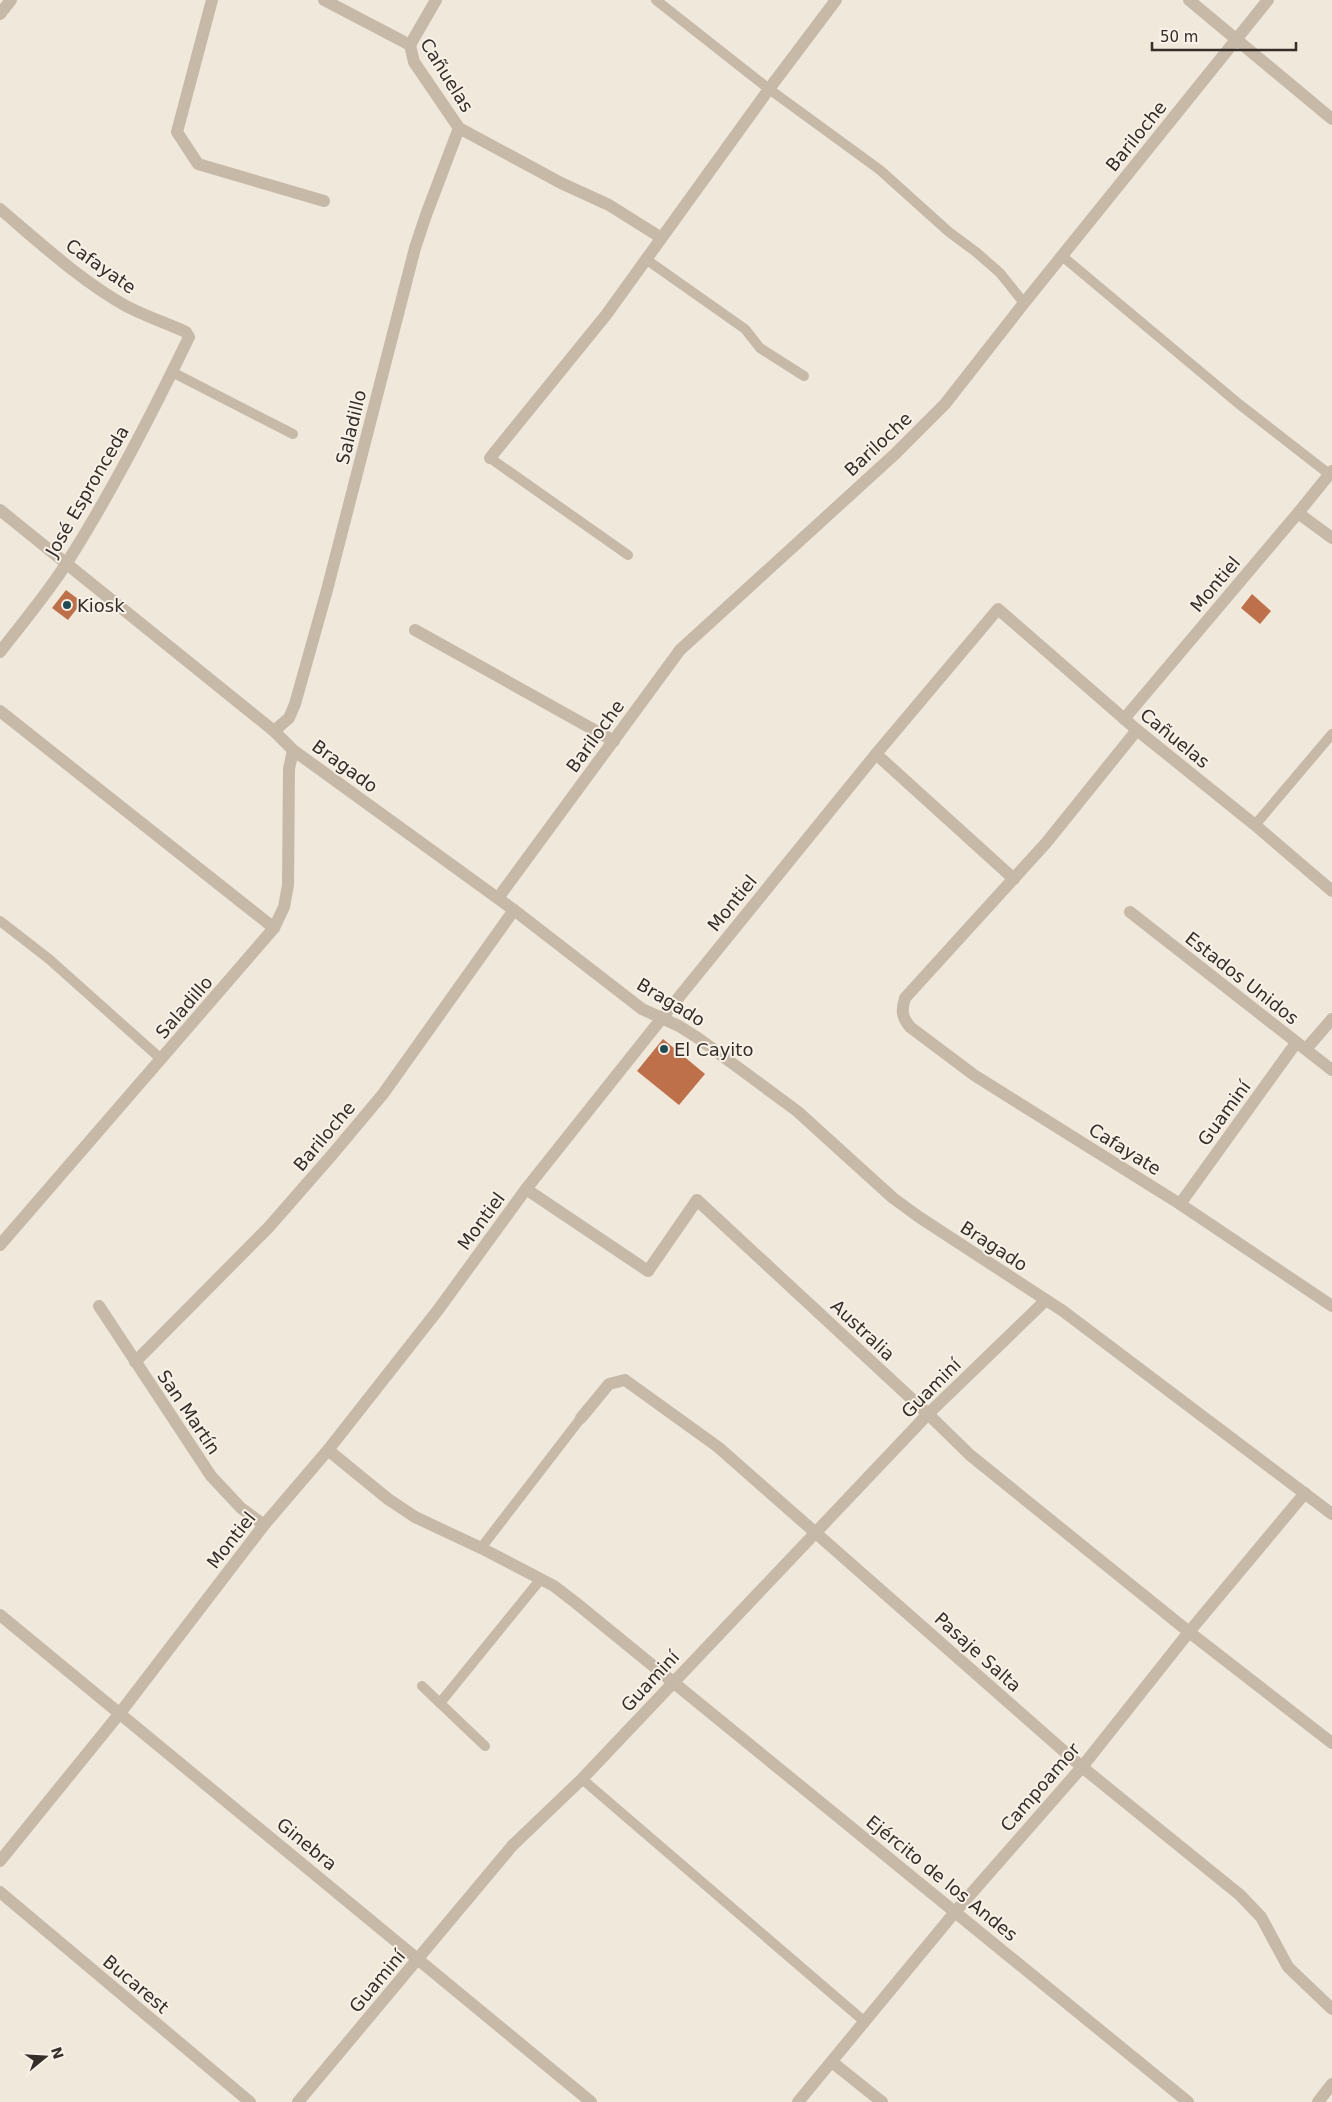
<svg xmlns="http://www.w3.org/2000/svg" width="1332" height="2102" font-family="'DejaVu Sans',sans-serif">
<style>
.building{fill:#be704b}
.lines{fill:none;stroke-linecap:round;stroke-linejoin:round}
.lane{stroke:#c7b9a8;stroke-width:10}
.street{stroke:#c7b9a8;stroke-width:12}
.poi-dot{fill:#204b53;stroke:#f8f1e7;stroke-width:2}
.labels{text-anchor:middle;dominant-baseline:central;stroke-width:4;stroke-linejoin:round;paint-order:stroke}
.street-label{font-size:18px;fill:#342d28;stroke:#f8f1e7}
.poi-label{font-size:18px;fill:#342d28;stroke:#f8f1e7;text-anchor:start}
</style>
<rect width="100%" height="100%" fill="#f0e8db"/>
<g class="building">
<path d="M66,590L82,602L68,620L52,608Z"/>
<path d="M1252,594L1271,611L1260,624L1241,608Z"/>
<path d="M663,1039L705,1074L679,1105L637,1071Z"/>
</g>
<g class="lines">
<g class="lane">
<path d="M656,0L769,89L880,170L949,232L976,252L1000,273L1024,303"/>
<path d="M1062,256L1239,404L1329,474"/>
<path d="M647,260L745,329L760,348L804,376"/>
<path d="M172,372L293,434"/>
<path d="M490,458L628,555"/>
<path d="M1255,825L1332,734"/>
<path d="M0,921L49,959L161,1059"/>
<path d="M481,1548L581,1418"/>
<path d="M422,1686L485,1746"/>
<path d="M440,1703L540,1580"/>
<path d="M582,1779L865,2022"/>
</g>
<g class="street">
<path d="M212,0L177,132L198,164L324,201"/>
<path d="M324,0L410,45"/>
<path d="M1189,0L1332,119"/>
<path d="M0,14L11,0"/>
<path d="M410,45L414,62L459,128L561,183L609,205L660,237"/>
<path d="M410,45L436,0"/>
<path d="M0,209C39,242 81,281 126,306C145,316 166,323 186,332L189,337C152,414 113,490 68,561C48,593 23,622 0,652"/>
<path d="M490,458L606,315L769,89L836,0"/>
<path d="M0,510L274,731L293,750L514,910L642,1009L679,1026L698,1038L797,1111L893,1198L919,1217L1063,1311L1332,1514"/>
<path d="M1298,513L1332,538"/>
<path d="M415,630L614,741"/>
<path d="M0,711L274,928"/>
<path d="M1124,719L1298,513L1332,471"/>
<path d="M1137,730L1046,843L905,998C901,1011 902,1017 910,1027L974,1075L1180,1204L1332,1306"/>
<path d="M274,731L289,718L295,704L327,590L415,248L426,215L459,128"/>
<path d="M876,754L1014,879"/>
<path d="M498,898L680,650L895,454L945,404L1024,303L1268,0"/>
<path d="M1130,912L1332,1070"/>
<path d="M1306,1049L1332,1019"/>
<path d="M526,1189L648,1271L697,1200L928,1414L970,1455L1189,1632L1332,1743"/>
<path d="M1180,1204L1296,1043"/>
<path d="M0,1245L274,928L284,907L288,885L289,769L293,750"/>
<path d="M99,1306L211,1476L241,1508L264,1525"/>
<path d="M135,1362L268,1228L331,1156L383,1094L514,910"/>
<path d="M581,1418L609,1384L625,1380L718,1447L1082,1767L1240,1895L1261,1917L1288,1967L1332,2009"/>
<path d="M328,1450L388,1499L415,1517L481,1548L554,1586L576,1603L1188,2102"/>
<path d="M0,1615L591,2102"/>
<path d="M0,1861L120,1713L264,1525L328,1450L438,1310L526,1189L662,1018L876,754L998,609L1137,730L1255,825L1332,891"/>
<path d="M0,1892L250,2102"/>
<path d="M832,2062L882,2102"/>
<path d="M298,2102L512,1846L582,1779L928,1414L1046,1300"/>
<path d="M798,2102L955,1912L1082,1767L1189,1632L1305,1493"/>
<path d="M1318,2102L1332,2084"/>
</g>
</g>
<g class="poi-dot">
<circle cx="67" cy="605" r="5"/>
<circle cx="664" cy="1049" r="5"/>
</g>
<g class="labels">
<g class="street-label">
<text transform="translate(447 75) rotate(58)">Cañuelas</text>
<text transform="translate(1136 136) rotate(-51)">Bariloche</text>
<text transform="translate(101 266) rotate(35)">Cafayate</text>
<text transform="translate(351 427) rotate(-76)">Saladillo</text>
<text transform="translate(878 444) rotate(-43)">Bariloche</text>
<text transform="translate(87 491) rotate(-60)">José Espronceda</text>
<text transform="translate(1215 584) rotate(-50)">Montiel</text>
<text transform="translate(595 736) rotate(-54)">Bariloche</text>
<text transform="translate(1175 738) rotate(39)">Cañuelas</text>
<text transform="translate(345 766) rotate(36)">Bragado</text>
<text transform="translate(732 903) rotate(-51)">Montiel</text>
<text transform="translate(1242 978) rotate(38)">Estados Unidos</text>
<text transform="translate(671 1002) rotate(31)">Bragado</text>
<text transform="translate(184 1007) rotate(-49)">Saladillo</text>
<text transform="translate(1224 1113) rotate(-54)">Guaminí</text>
<text transform="translate(324 1136) rotate(-50)">Bariloche</text>
<text transform="translate(1125 1149) rotate(32)">Cafayate</text>
<text transform="translate(481 1221) rotate(-54)">Montiel</text>
<text transform="translate(994 1246) rotate(33)">Bragado</text>
<text transform="translate(863 1330) rotate(43)">Australia</text>
<text transform="translate(931 1388) rotate(-45)">Guaminí</text>
<text transform="translate(189 1412) rotate(56)">San Martín</text>
<text transform="translate(231 1540) rotate(-52)">Montiel</text>
<text transform="translate(978 1652) rotate(42)">Pasaje Salta</text>
<text transform="translate(650 1681) rotate(-47)">Guaminí</text>
<text transform="translate(1040 1787) rotate(-49)">Campoamor</text>
<text transform="translate(307 1844) rotate(39)">Ginebra</text>
<text transform="translate(942 1878) rotate(39)">Ejército de los Andes</text>
<text transform="translate(377 1981) rotate(-50)">Guaminí</text>
<text transform="translate(136 1984) rotate(40)">Bucarest</text>
</g>
<g class="poi-label">
<text x="77" y="605">Kiosk</text>
<text x="674" y="1049">El Cayito</text>
</g>
</g>
<g transform="translate(45 2057) rotate(72)" stroke="#f8f1e7" stroke-width="4" paint-order="stroke">
<path d="M0-4L9 19L0 12L-9 19Z" fill="#342d28"/>
<text y="-8" font-size="14" font-weight="bold" text-anchor="middle" fill="#342d28">N</text>
</g>
<path d="M1152 42v8h144v-8" fill="none" stroke="#342d28" stroke-width="2.5"/>
<text x="1160" y="42" font-size="15" fill="#342d28" stroke="#f8f1e7" stroke-width="4" paint-order="stroke">50 m</text>
</svg>
